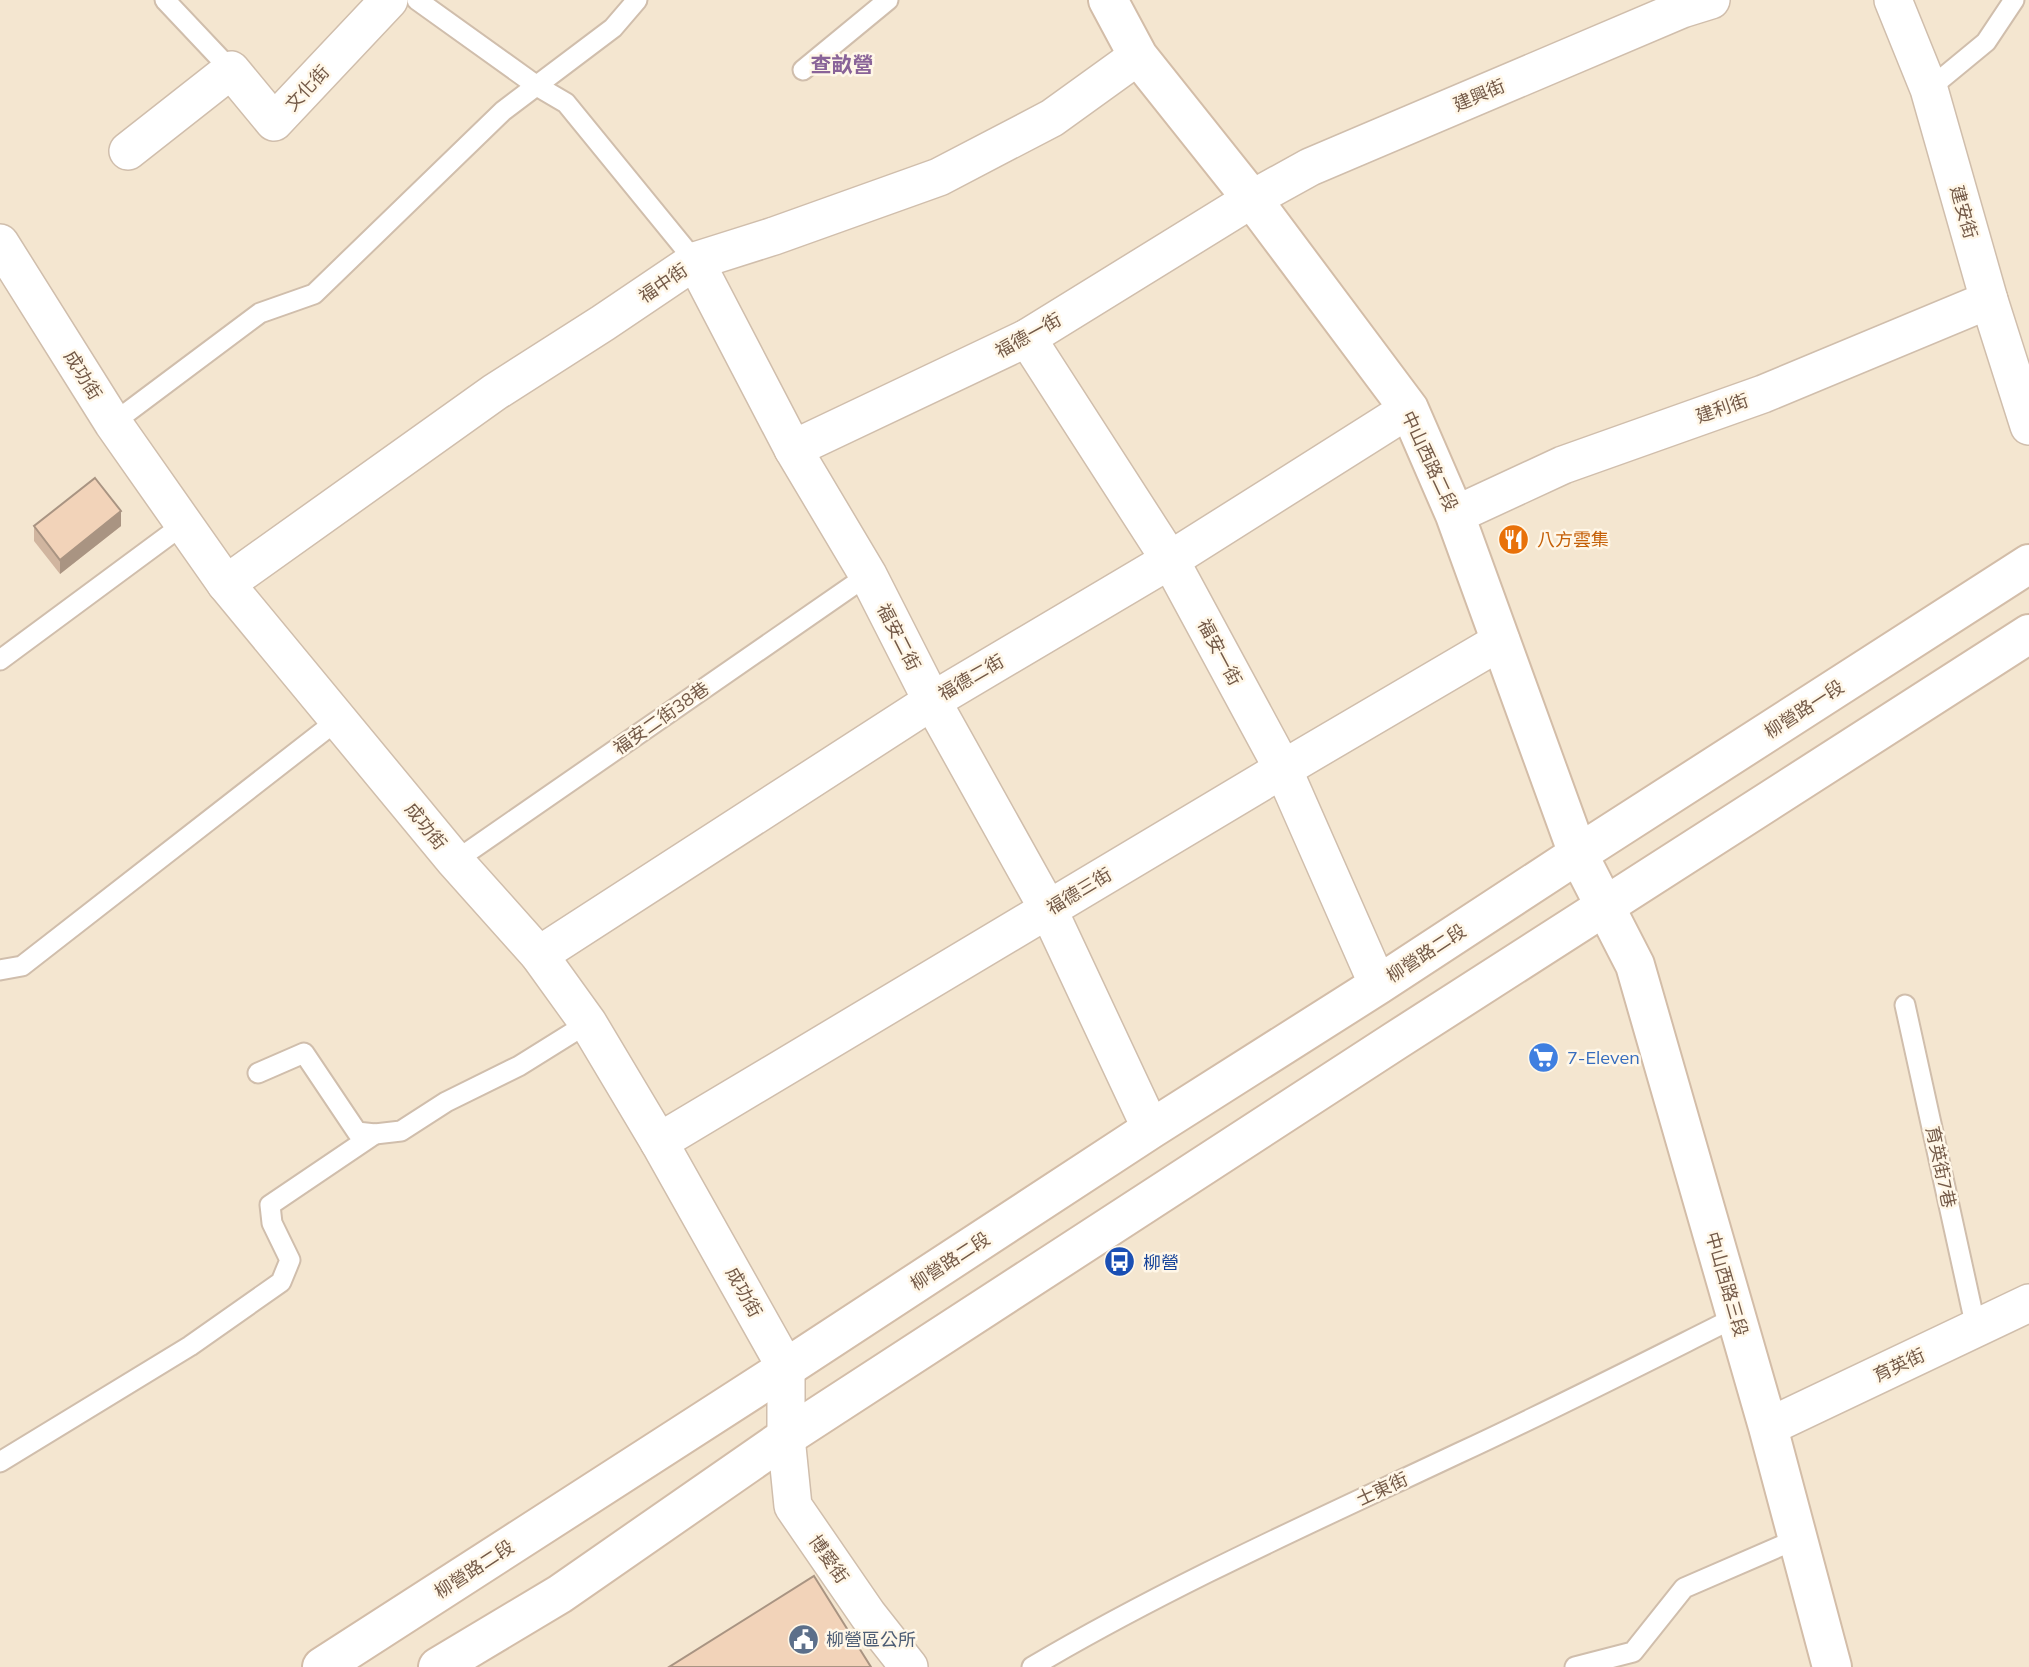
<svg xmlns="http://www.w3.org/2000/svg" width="2029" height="1667" font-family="Mulish,'Noto Sans TC',sans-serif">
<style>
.residential{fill:#f4e6d0}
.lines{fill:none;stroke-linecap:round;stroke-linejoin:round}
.lane-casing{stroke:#d0beac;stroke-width:23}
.street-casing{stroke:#d0beac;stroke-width:40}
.secondary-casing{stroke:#d3bda8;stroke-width:42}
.lane{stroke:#fff;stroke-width:19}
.street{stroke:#fff;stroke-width:37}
.secondary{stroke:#fff;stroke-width:38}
.wall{fill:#d0b59f}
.shaded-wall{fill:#a99482}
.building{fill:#f2d3b9;stroke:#a99482;stroke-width:2}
.labels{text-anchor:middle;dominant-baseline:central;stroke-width:5;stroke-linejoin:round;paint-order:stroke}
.street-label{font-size:18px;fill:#745a48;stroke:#fff7e8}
.food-label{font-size:18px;fill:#c56008;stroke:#fff7e8;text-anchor:start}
.shop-label{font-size:18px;fill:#366cbe;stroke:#fff7e8;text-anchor:start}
.transit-label{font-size:18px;fill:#164399;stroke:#fff7e8;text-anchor:start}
.service-label{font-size:18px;fill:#4e5e75;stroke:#fff7e8;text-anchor:start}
.quarter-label{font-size:21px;font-weight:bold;fill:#896398;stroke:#fff7e8}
</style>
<rect width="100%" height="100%" fill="#fdf4e2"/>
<rect class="residential" x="0" y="0" width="2029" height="1667"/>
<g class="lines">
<defs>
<g id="lane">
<path d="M165,0L231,70"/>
<path d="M417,0L537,86L566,103L695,261"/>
<path d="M803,70L888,0"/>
<path d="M1929,89L1986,42L2014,0"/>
<path d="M113,423L260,313L314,294L503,111L613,28L637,0"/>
<path d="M0,660L184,524"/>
<path d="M455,861L868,575"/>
<path d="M0,970L22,966L339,719"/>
<path d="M1905,1005L1976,1328"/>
<path d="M258,1073L304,1053L357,1132L375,1134L401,1131L446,1102L519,1066L588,1023"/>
<path d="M0,1462L190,1346L281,1282L290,1260L272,1223L270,1205L375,1134"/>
<path d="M1032,1667C1169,1586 1315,1521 1459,1453C1552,1410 1644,1363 1736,1317"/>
<path d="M1575,1667L1633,1652L1684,1588L1797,1539"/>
</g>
<g id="street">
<path d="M1893,0L1929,89L1989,300L2029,426"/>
<path d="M128,151L231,70L274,122L389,0"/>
<path d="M0,243L113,423L226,584L455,861L539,955L588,1023L659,1142L786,1368V1437L793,1506L868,1615L909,1667"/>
<path d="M695,261L793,449L868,575L932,701L1048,909L1151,1129"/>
<path d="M1027,338L1170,560L1283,769L1378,985"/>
<path d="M793,449L1027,338L1252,199L1310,167L1682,9L1711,0"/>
<path d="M1455,515L1563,465L1763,394L1989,300"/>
<path d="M226,584L495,392L603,323L695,261L774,236L939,177L1052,118L1138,56"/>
<path d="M539,955L932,701L1170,560L1409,409"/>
<path d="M659,1142L1283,769L1501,641"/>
<path d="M1768,1427L2029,1303"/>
</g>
<g id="secondary">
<path d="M1108,0L1138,56L1252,199L1409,409L1455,515L1578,854L1635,965L1768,1427L1832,1667"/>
<path d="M322,1667L786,1368L1151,1129L1378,985L1578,854L2029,564"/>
<path d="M438,1667L560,1594L786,1437L1395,1041L2029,634"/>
</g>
</defs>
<use href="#lane" class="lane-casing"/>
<use href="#street" class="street-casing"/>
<use href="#secondary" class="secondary-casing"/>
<use href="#lane" class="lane"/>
<use href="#street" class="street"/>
<use href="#secondary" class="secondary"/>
</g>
<path class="wall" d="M34,526H121L60,574L34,541Z"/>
<path class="shaded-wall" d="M121,511V526L60,574V560Z"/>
<g class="building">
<path d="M95,478L121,511L60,560L34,526Z"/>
<path d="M814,1576L871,1667H669Z"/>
</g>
<defs>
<symbol id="restaurant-disc" viewBox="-11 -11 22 22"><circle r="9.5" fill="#e8710a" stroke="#fff7e8"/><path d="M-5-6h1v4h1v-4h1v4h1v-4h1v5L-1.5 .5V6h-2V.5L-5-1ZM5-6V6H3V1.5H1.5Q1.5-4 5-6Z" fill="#fff"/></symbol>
<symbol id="supermarket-disc" viewBox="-11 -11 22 22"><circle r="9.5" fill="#3f7fe0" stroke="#fff7e8"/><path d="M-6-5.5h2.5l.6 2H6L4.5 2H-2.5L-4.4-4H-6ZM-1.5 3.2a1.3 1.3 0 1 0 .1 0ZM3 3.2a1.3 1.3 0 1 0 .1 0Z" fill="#fff"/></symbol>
<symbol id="bus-disc" viewBox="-11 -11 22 22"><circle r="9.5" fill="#1a4fb4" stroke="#fff7e8"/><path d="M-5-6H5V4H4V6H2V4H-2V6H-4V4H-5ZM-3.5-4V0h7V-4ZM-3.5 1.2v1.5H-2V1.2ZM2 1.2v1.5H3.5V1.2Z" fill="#fff"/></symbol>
<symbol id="civic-disc" viewBox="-11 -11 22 22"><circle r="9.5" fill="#5c6f8a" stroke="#fff7e8"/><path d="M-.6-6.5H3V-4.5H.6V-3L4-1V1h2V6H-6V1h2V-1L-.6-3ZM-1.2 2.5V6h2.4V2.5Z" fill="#fff"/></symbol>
</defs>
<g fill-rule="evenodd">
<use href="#restaurant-disc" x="1496" y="522" width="35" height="35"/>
<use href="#supermarket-disc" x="1526" y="1040" width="35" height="35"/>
<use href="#bus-disc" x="1102" y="1244" width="35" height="35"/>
<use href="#civic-disc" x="786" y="1622" width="35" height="35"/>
</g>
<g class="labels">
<g class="street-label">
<text transform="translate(307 88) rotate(-47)">文化街</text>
<text transform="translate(1479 95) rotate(-23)">建興街</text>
<text transform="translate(1964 212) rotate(74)">建安街</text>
<text transform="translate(663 283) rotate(-34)">福中街</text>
<text transform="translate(1028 335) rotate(-29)">福德一街</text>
<text transform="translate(83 375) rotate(58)">成功街</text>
<text transform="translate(1722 408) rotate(-19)">建利街</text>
<text transform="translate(1430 461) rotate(65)">中山西路二段</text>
<text transform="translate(899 637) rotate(63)">福安二街</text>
<text transform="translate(1220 652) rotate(62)">福安一街</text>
<text transform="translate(971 677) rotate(-30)">福德二街</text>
<text transform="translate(1804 709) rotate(-33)">柳營路一段</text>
<text transform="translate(661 718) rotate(-35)">福安二街38巷</text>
<text transform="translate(426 826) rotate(51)">成功街</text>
<text transform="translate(1079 891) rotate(-31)">福德三街</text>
<text transform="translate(1426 953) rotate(-33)">柳營路二段</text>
<text transform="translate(1941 1167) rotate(78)">育英街7巷</text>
<text transform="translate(950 1261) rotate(-33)">柳營路二段</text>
<text transform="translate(1727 1284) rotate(74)">中山西路三段</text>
<text transform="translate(744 1292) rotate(61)">成功街</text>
<text transform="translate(1899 1365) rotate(-25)">育英街</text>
<text transform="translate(1382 1489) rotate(-25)">士東街</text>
<text transform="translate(829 1559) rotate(55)">博愛街</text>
<text transform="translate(474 1569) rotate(-33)">柳營路二段</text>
</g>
<g class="food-label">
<text x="1537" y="539">八方雲集</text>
</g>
<g class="shop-label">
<text x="1567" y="1057">7-Eleven</text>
</g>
<g class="transit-label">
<text x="1143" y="1262">柳營</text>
</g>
<g class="service-label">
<text x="826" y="1639">柳營區公所</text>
</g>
<g class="quarter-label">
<text x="842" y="64">查畝營</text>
</g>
</g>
</svg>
